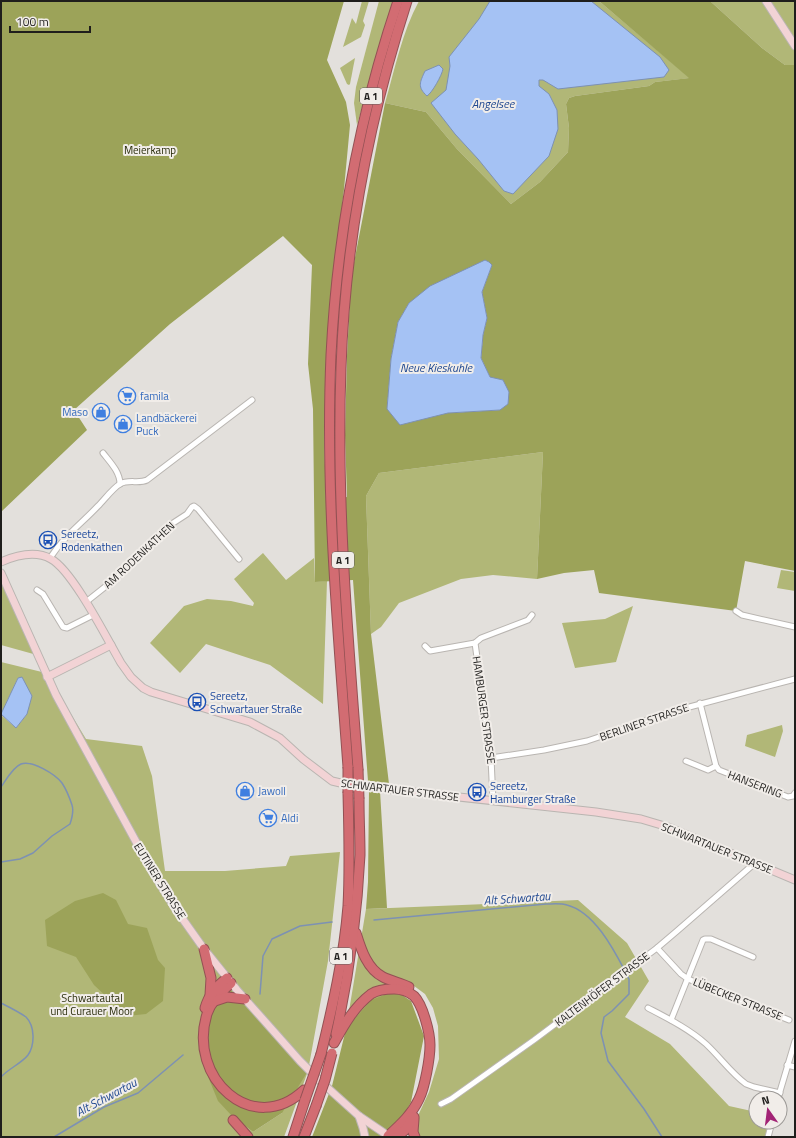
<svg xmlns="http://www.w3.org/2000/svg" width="796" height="1138" font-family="'Titillium Web',sans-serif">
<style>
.green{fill:#b1b777;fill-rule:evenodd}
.forest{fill:#9ca359;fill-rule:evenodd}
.water{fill:#a5c2f4;stroke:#7d91b3}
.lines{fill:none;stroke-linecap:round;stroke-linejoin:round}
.stream{stroke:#7d91b3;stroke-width:1.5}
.street-casing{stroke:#b9b5b1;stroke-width:7}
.secondary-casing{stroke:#b9b5b1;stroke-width:9}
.highway-casing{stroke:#935154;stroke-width:11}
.street{stroke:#fff;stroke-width:5}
.secondary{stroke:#f2d3d5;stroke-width:7}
.highway{stroke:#d26c72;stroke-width:9}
.highway-bridge-casing{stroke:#935154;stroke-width:11;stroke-linecap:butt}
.highway-bridge{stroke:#d26c72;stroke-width:9}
.labels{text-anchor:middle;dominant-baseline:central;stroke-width:4;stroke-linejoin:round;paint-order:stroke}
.shield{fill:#f1ede9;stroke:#5e5c5a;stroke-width:1}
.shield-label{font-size:10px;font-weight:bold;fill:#1f1e1c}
.park-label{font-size:11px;fill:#292c0b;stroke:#f1ede9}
.shop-label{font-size:11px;fill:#366cbe;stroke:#f1ede9;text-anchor:start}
.transit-label{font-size:11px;fill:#164399;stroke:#f1ede9;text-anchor:start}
.street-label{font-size:11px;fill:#1f1e1c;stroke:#f1ede9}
.water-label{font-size:12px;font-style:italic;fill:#224a92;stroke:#f1ede9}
</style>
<rect width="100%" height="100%" fill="#e3e0dc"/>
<g class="green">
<path d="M362,1H369L363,21L365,25L361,37L343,47L352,18L356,24Z"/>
<path d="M379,1H393L357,125L354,103L356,87Z"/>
<path d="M419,1H599L690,78L655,82L649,86L575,96L569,98L566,104L569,128L568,152L540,182L511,204L457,149L426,112L385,103C395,69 402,32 419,1Z"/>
<path d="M710,1H795V65H785L762,48Z"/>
<path d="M355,58L350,84L349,85L347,84L340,68Z"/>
<path d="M543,452L537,579L493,575L461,579L399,603L381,627L371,634L366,496L379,473Z"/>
<path d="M263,553L286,580L314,558L315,582L327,581L323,704L270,665L206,644L180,673L150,643L184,606L207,599L231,601L253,606L254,603L234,579Z"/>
<path d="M781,570L795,572V591L777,588Z"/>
<path d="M1,571L37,655L1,645Z"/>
<path d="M633,606L616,662L575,668L562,623L605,619Z"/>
<path d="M1,662L46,673L86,739L142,746L152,776L165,871H225L286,866L290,856L340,852L328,961L308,1071L284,1137H1V715L16,728L27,714L18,678L1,714ZM282,1113L253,1132L232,1116Z"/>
<path d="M782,725L783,731L775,757L745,746L747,735Z"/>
<path d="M578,900L627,943L649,981L625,1017L670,1044L729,1106L756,1112V1122H767L766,1137H417L415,1122L429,1092L439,1059L438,1026L433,1008L425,994L410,983L390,975L392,992L346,1029L366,909Z"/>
</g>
<g class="forest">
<path d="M1,1H344L327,60L346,102L350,125L344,189L335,270L328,350L324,433L326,500L347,497L345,435L347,356L351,278L385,103L426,112L457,149L511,204L540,182L568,152L569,128L566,104L569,98L575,96L649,86L655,82L689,78L599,1H710L762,48L785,65H795V571L745,561L736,611L599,593L594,570L564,573L537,579L543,452L379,473L366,496L371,634L389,784L368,781L353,580L315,582L313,409L308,364L312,265L283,236L170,324L74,410L87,430L1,512ZM492,265L482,292L487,318L483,335L481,358L490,377L500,410L448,413L387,409L391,359L398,322L409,303Z"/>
<path d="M369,790L380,791L387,908L366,909L368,882Z"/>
<path d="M103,893L116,900L128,924L147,928L158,960L165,968L163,1001L146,1014L127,1016L94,985L76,957L47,946L45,920L75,901Z"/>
<path d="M228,986L308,1071L282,1113L253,1132L232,1116L218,1101L202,1062L198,1040L201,1020Z"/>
<path d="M392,992L402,995L411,1001L424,1036L411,1102L402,1120L381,1137H312L332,1086L346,1029L371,1000Z"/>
</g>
<g class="water">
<path d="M490,1H591L660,57L669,70L664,77L558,89L543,80H539V86L549,94L557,110L558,129L549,156L513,194L504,191L478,159L455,134L431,103L446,90L450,66L449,57L479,19Z"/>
<path d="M439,65L443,69C442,75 432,93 427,96C417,87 420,82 425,71Z"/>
<path d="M485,260L489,262L492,265L482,292L487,318L483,335L481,358L490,377L503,380L509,392L508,404L500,410L448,413L400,425L387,409L391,359L398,322L409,303L430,286Z"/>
<path d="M22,677L32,696L27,714L16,728L1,714L18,678Z"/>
</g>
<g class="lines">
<g class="stream">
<path d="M1,787C6,780 13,767 21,764C32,760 55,774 62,783C66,789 70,799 72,805C74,811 72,818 70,824L52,836L33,853L20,859L1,862"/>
<path d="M374,920L546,904C552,904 561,903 567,905C594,912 613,948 625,971"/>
<path d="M626,974L629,979V994L612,1011L604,1017L601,1033L608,1061L644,1109L662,1137"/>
<path d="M260,994L263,956L272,939L300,926L332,922"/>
<path d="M1,1003C9,1007 19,1012 26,1017C35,1026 35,1045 28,1055C22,1063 8,1069 1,1077"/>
<path d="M54,1137L104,1107L138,1093L183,1055"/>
</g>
<defs>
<g id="street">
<path d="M103,453C110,462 120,472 120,484"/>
<path d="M50,558C65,535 80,525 98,506C104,500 113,488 120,484C128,479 139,484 147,480L252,400"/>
<path d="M37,590L43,594L63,627L67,628L93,615"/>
<path d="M86,602L115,579L167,527L187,514L192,507L194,506L198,509L239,559"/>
<path d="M736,611L742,615L795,627"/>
<path d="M475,643L491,758L493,801"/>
<path d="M425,646L430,651L475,643L481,638L528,620L532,615"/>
<path d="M700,703L716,766L719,770L788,797L793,796L795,793"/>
<path d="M491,758L544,750L587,741L617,731L663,714L795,679"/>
<path d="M686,761L708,770L716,766"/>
<path d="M657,948L681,974L688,979L789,1020"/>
<path d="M648,1008C669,1019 689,1029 706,1044C720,1057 731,1073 746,1084L754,1087L780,1093"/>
<path d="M671,1020L703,940L705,939H711L753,957"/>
<path d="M787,1065L795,1067"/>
<path d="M778,1098L795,1041"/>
<path d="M441,1104L451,1099L534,1040L657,948L677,931L755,863"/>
<path d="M768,1137L772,1122"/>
</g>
<g id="secondary">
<path d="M766,1L795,46"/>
<path d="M1,562C17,555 35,550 51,559C73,571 107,639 121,663L131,677L143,688L151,692L250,722L280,738L303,759L332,781L349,785L596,812L641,819L668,827L795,880"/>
<path d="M1,573L56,695L152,871L177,911L204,949L237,990L300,1061L320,1081L359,1116L390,1137"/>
<path d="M47,677L111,645"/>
<path d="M359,1116L363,1128L365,1137"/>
</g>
<g id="highway">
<path d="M348,767C338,630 325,493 331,355C337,236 360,114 398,1"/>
<path d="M358,769C348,636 336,502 341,368C345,244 369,119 407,1"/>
<path d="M356,933C361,949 367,969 383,977C391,981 401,983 409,987"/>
<path d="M204,949L211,978L210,995"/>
<path d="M231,983C222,992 211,1001 207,1014C187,1078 253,1138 304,1090"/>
<path d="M215,1001L227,997L245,999"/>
<path d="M205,1008C209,994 216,987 227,978"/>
<path d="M336,1034C349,975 357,915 360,855C360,836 359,818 359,799"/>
<path d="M334,1043C344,1025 354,1007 371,994C377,990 387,989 394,989C401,989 409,992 414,996C423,1005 430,1033 430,1045C430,1058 425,1087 419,1099C412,1114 401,1124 388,1136"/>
<path d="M321,1054C333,1005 344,956 348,906C350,869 349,831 348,793"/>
<path d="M414,1119L413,1132L415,1137"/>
<path d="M233,1120L248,1137"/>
<path d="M293,1137L305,1100"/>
<path d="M304,1137L316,1106"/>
<path d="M397,1137L405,1130L414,1117"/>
</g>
</defs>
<use href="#street" class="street-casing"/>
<use href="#secondary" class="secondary-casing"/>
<use href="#highway" class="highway-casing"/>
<use href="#street" class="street"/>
<use href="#secondary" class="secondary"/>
<use href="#highway" class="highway"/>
<defs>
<g id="highway-bridge">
<path d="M348,767V793"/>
<path d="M358,769L359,799"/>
<path d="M305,1100L321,1054"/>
<path d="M316,1106L325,1080L332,1053"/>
</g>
</defs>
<use href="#highway-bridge" class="highway-bridge-casing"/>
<use href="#highway-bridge" class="highway-bridge"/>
</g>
<defs>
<symbol id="supermarket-ring" viewBox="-11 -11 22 22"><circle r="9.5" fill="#f1ede9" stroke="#3f7fe0" stroke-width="1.5"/><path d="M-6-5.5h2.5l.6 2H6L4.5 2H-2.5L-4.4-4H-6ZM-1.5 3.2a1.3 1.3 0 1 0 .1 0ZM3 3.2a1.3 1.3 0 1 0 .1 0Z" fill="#3f7fe0"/></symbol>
<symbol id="shop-ring" viewBox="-11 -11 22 22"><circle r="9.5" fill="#f1ede9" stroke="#3f7fe0" stroke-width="1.5"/><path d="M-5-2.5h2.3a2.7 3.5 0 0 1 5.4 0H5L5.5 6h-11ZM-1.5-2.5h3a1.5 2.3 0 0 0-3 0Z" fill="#3f7fe0"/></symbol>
<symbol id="bus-ring" viewBox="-11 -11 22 22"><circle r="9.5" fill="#f1ede9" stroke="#1a4fb4" stroke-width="1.5"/><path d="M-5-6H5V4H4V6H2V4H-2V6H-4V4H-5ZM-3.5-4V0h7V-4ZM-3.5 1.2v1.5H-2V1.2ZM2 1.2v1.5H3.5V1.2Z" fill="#1a4fb4"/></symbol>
</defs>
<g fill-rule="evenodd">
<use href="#supermarket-ring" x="117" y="386" width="20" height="20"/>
<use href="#shop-ring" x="91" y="402" width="20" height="20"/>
<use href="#shop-ring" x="113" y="414" width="20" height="20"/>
<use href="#bus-ring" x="38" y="530" width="20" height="20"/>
<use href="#bus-ring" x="187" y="692" width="20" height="20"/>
<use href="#shop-ring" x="235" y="781" width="20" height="20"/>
<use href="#bus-ring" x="467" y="782" width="20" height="20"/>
<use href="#supermarket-ring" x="258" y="808" width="20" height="20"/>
</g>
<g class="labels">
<g class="shield">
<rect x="360" y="88" width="22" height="16" rx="3"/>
<rect x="332" y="552" width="22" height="16" rx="3"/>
<rect x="330" y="948" width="22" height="16" rx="3"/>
</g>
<g class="shield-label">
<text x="371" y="96">A 1</text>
<text x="343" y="560">A 1</text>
<text x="341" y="956">A 1</text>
</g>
<g class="park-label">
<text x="150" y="150">Meierkamp</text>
<text x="92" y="998">Schwartautal<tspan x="92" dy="13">und Curauer Moor</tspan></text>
</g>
<g class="shop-label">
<text x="140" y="396">famila</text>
<text x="88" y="412" text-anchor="end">Maso</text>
<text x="136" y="418">Landbäckerei<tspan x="136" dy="13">Puck</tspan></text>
<text x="258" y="791">Jawoll</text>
<text x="281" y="818">Aldi</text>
</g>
<g class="transit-label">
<text x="61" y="534">Sereetz,<tspan x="61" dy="13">Rodenkathen</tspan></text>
<text x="210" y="696">Sereetz,<tspan x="210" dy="13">Schwartauer Straße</tspan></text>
<text x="490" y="786">Sereetz,<tspan x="490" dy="13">Hamburger Straße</tspan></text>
</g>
<g class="street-label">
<text transform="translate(139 555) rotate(-43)">AM RODENKATHEN</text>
<text transform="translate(484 710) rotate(82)">HAMBURGER STRASSE</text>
<text transform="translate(644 722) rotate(-19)">BERLINER STRASSE</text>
<text transform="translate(755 784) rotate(21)">HANSERING</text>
<text transform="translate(400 790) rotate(7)">SCHWARTAUER STRASSE</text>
<text transform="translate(717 848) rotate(22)">SCHWARTAUER STRASSE</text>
<text transform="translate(160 881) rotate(58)">EUTINER STRASSE</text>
<text transform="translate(602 989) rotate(-37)">KALTENHÖFER STRASSE</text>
<text transform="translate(738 999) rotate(22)">LÜBECKER STRASSE</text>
</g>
<g class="water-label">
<text x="493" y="103">Angelsee</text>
<text x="436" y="367">Neue Kieskuhle</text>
<text transform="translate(517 898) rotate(-4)">Alt Schwartau</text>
<text transform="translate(106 1097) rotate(-28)">Alt Schwartau</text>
</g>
</g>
<rect width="796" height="1138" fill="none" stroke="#1f1e1c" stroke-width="4"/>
<g transform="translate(768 1110) rotate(346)"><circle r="19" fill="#f1ede9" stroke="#9d9a97"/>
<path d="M0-3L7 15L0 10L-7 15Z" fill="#a22375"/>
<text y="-6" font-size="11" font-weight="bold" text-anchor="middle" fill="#1f1e1c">N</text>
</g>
<path d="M10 26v6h80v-6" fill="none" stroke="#1f1e1c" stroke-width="2"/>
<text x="16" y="26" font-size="12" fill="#1f1e1c" stroke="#f1ede9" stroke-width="3" paint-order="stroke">100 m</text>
</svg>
